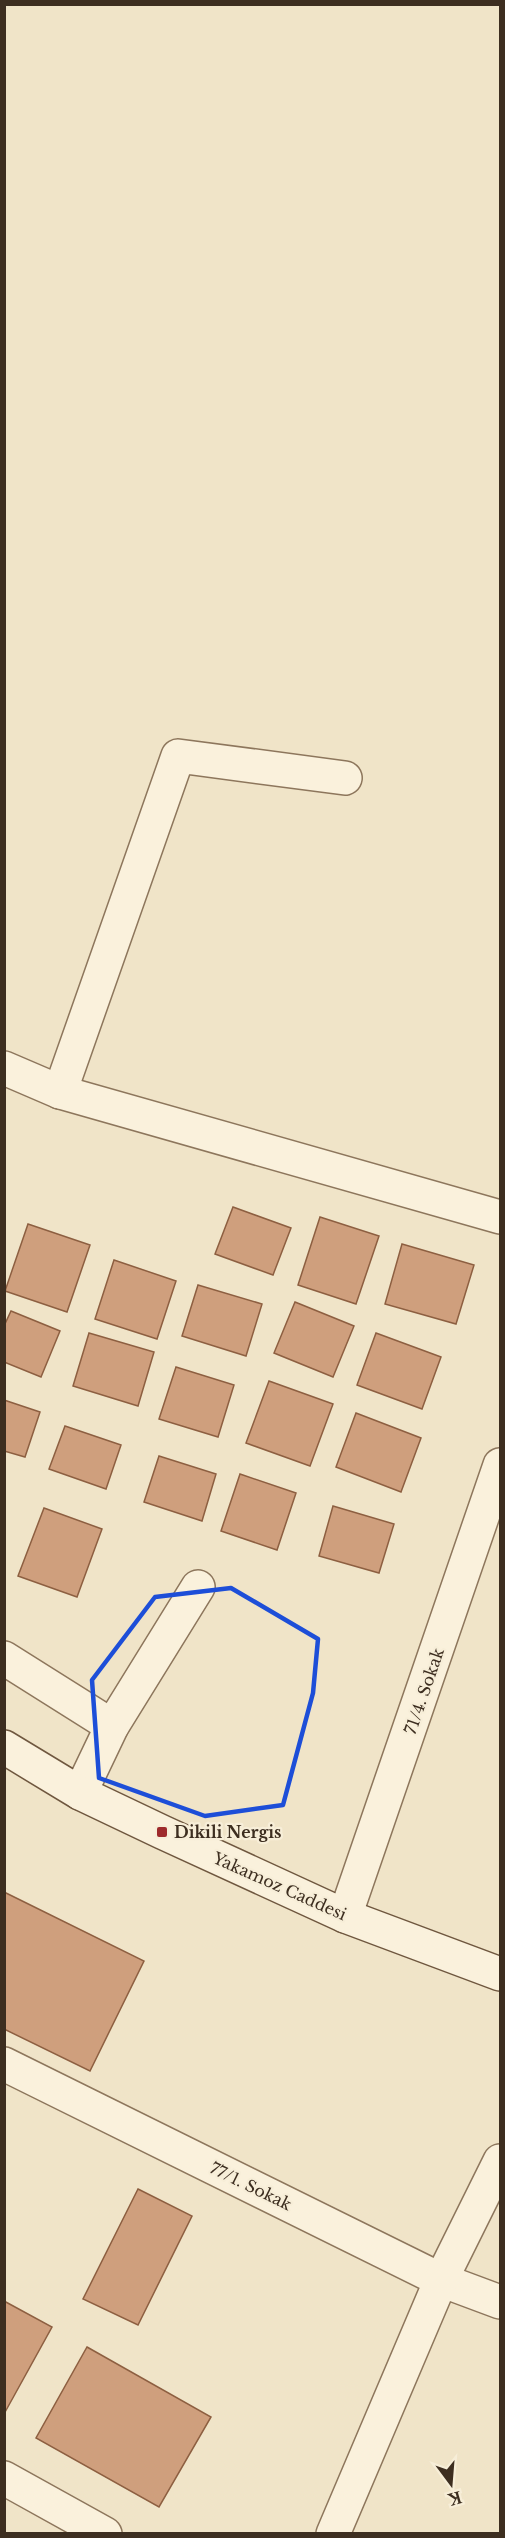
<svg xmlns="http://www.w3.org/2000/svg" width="505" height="2538" font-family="'Libre Baskerville',serif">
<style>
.building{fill:#cf9f7d;stroke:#8d5f41;stroke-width:1.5}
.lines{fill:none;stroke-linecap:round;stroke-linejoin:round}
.street-casing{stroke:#8d765c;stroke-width:36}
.secondary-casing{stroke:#6f573f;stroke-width:36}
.street{stroke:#faf1dc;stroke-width:33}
.secondary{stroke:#faf1dc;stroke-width:33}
.marked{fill:none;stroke:#1d4ed8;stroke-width:4.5;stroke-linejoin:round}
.poi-dot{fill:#9e2a2b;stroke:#f7eed8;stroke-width:2}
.labels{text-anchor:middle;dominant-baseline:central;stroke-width:4.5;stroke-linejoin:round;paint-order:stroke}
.street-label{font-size:16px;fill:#3d2e20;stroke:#f7eed8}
.poi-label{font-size:16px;font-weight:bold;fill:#3d2e20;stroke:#f7eed8;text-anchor:start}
</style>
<rect width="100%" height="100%" fill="#f0e4c8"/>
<g class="building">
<path d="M233,1207L291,1228L273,1275L215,1254Z"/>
<path d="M320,1217L379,1236L356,1304L298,1285Z"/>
<path d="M28,1224L90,1245L67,1312L5,1291Z"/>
<path d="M402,1244L474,1265L456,1324L385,1304Z"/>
<path d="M114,1260L176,1281L157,1339L95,1319Z"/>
<path d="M198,1285L262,1304L246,1356L182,1336Z"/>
<path d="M295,1302L354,1326L333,1377L274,1353Z"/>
<path d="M11,1311L60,1331L41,1377L4,1362V1326Z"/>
<path d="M89,1333L154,1352L138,1406L73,1386Z"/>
<path d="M376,1333L441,1357L422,1409L357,1385Z"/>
<path d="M176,1367L234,1385L218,1437L159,1419Z"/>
<path d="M269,1381L333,1404L310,1466L246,1443Z"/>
<path d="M4,1400L40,1412L25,1457L4,1451Z"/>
<path d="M356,1413L421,1438L401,1492L336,1467Z"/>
<path d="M65,1426L121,1445L106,1489L49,1469Z"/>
<path d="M159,1456L216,1474L202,1521L144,1502Z"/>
<path d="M240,1474L296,1493L277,1550L221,1531Z"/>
<path d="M333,1506L394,1524L379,1573L319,1556Z"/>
<path d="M44,1508L102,1529L77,1597L18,1576Z"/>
<path d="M4,1892L144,1961L90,2071L4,2029Z"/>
<path d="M138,2189L192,2216L138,2325L83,2299Z"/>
<path d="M4,2301L52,2327L4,2414Z"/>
<path d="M87,2347L211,2417L159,2507L36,2438Z"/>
</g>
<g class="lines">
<defs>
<g id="street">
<path d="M4,1068L60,1092L500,1217"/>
<path d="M60,1092L178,756L345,778"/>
<path d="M4,1658L112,1726"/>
<path d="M80,1793L112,1726L198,1587"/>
<path d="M345,1916L500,1465"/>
<path d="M4,2064L441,2280L500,2302"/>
<path d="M4,2478L105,2534"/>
<path d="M333,2534L441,2280L500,2161"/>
</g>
<path id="secondary" d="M4,1747L80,1793L162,1832L345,1916L500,1974"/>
</defs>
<use href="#street" class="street-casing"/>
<use href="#secondary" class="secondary-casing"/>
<use href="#street" class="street"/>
<use href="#secondary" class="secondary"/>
</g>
<path class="marked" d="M231,1588L318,1639L313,1693L283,1805L205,1816L99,1778L92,1680L155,1597Z"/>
<rect class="poi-dot" x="156" y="1826" width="12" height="12" rx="3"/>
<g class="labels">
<g class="street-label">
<text transform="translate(424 1691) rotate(-71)">71/4. Sokak</text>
<text transform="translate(280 1886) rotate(24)">Yakamoz Caddesi</text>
<text transform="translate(251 2186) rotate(26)">77/1. Sokak</text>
</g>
<g class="poi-label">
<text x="174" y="1832">Dikili Nergis</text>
</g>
</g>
<rect width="505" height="2538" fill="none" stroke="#3d2e20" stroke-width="12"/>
<g transform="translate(451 2484) rotate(164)" stroke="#f7eed8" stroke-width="4.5" paint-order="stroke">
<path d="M0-4.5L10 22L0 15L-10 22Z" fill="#3d2e20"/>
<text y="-9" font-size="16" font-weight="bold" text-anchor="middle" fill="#3d2e20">K</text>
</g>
</svg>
